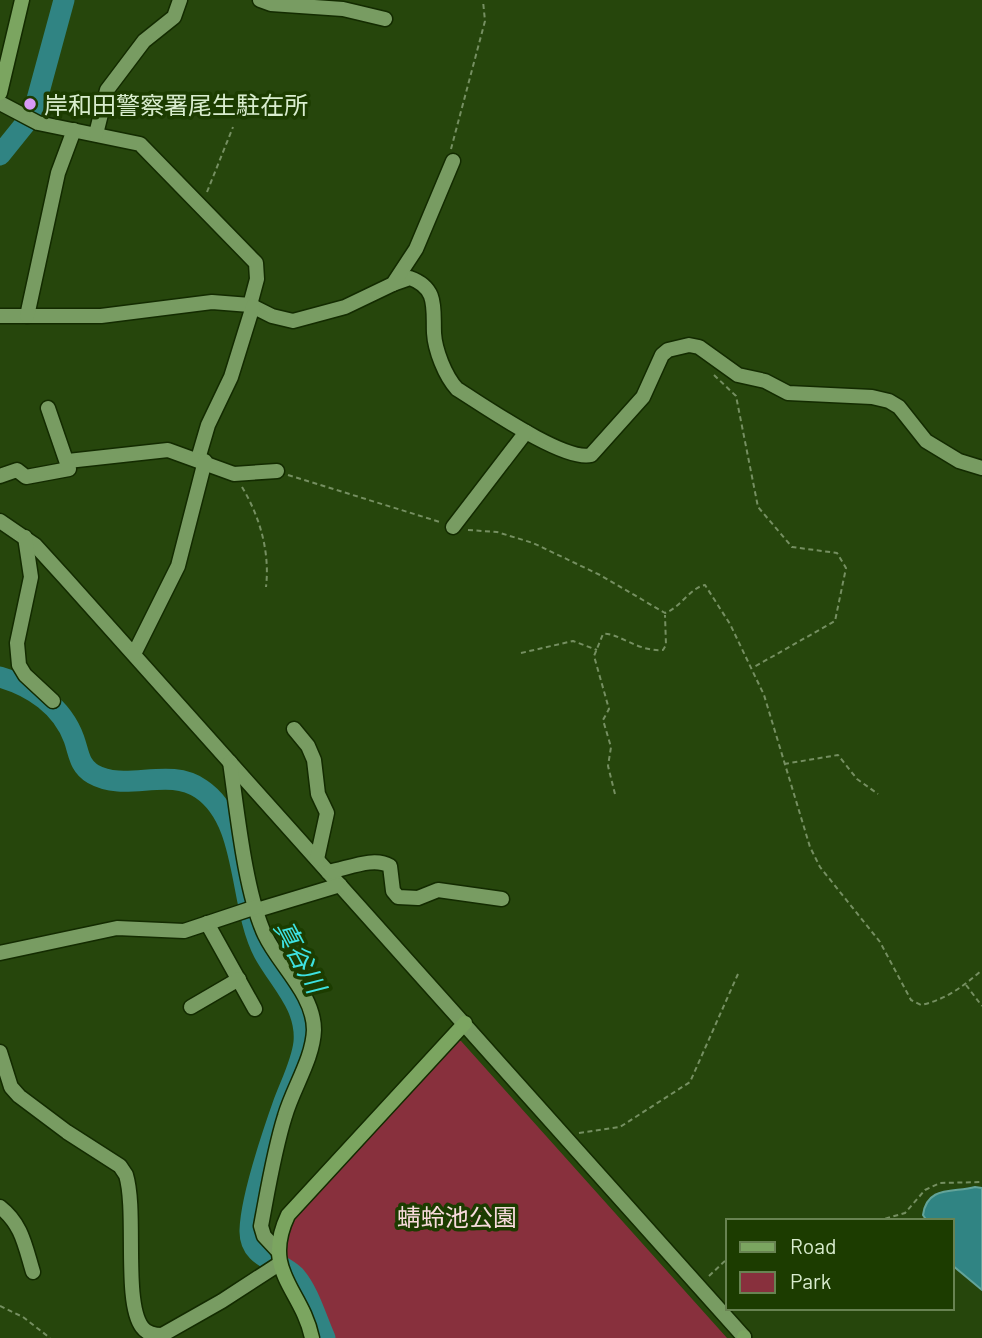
<svg xmlns="http://www.w3.org/2000/svg" width="982" height="1338" font-family="Barlow,'Noto Sans JP',sans-serif">
<style>
.green{fill:#88303d}
.water{fill:#308483;stroke:#63a49a;stroke-width:2}
.lines{fill:none;stroke-linecap:round;stroke-linejoin:round}
.river{stroke:#308483;stroke-width:21}
.street-casing{stroke:#132b00;stroke-width:17}
.secondary-casing{stroke:#132b00;stroke-width:17}
.path{stroke:#758f61;stroke-width:2;stroke-dasharray:5 3.5;stroke-linecap:butt}
.street{stroke:#789c62;stroke-width:14}
.secondary{stroke:#7ba560;stroke-width:14}
.poi-dot{fill:#d99af7;stroke:#1c3c00;stroke-width:2.5}
.labels{text-anchor:middle;dominant-baseline:central;stroke-width:7;stroke-linejoin:round;paint-order:stroke}
.poi-label{font-size:24px;fill:#d9edce;stroke:#1c3c00;text-anchor:start}
.park-label{font-size:24px;fill:#f8dbdc;stroke:#1c3c00}
.water-label{font-size:26px;font-style:italic;fill:#3ee2e1;stroke:#1c3c00}
</style>
<rect width="100%" height="100%" fill="#26460c"/>
<path class="green" d="M453,1041H461L727,1338H329L302,1277L286,1263V1240L293,1220Z"/>
<path class="water" d="M975,1187L982,1188V1290L952,1265V1221H927L923,1215C927,1185 954,1193 975,1187Z"/>
<g class="lines">
<g class="river">
<path d="M0,155L33,114L64,0"/>
<path d="M0,677C32,686 62,706 74,739C79,753 79,766 93,774C126,793 168,766 201,789C249,821 238,904 264,953C280,982 307,1006 304,1042C302,1062 291,1083 284,1102C273,1133 251,1198 250,1230C249,1259 279,1260 295,1276C309,1292 316,1318 325,1338"/>
</g>
<defs>
<g id="street">
<path d="M260,0L271,4L343,9L385,19"/>
<path d="M0,103L38,123L140,144L256,263L257,279L250,305"/>
<path d="M96,134L107,90L144,41L174,17L180,0"/>
<path d="M393,284L410,278C438,288 433,308 434,333C435,350 445,376 457,389C483,405 564,462 591,455L643,397L662,355L668,350L689,345L699,347L738,375L765,381L788,393L872,397L889,401L899,407L926,441L959,461L982,468"/>
<path d="M0,316H101L212,302L250,305L272,316L293,321L345,307L393,284L416,249L453,161"/>
<path d="M27,316L58,173L74,130"/>
<path d="M198,459L208,425L231,377L253,306"/>
<path d="M68,461L168,450L234,474L277,471"/>
<path d="M0,476L17,470L26,477L69,469L48,408"/>
<path d="M0,521L35,545L66,579L744,1337"/>
<path d="M453,527L526,432"/>
<path d="M25,537L31,577L17,643L19,665L25,675L53,701"/>
<path d="M134,654L178,566L205,461"/>
<path d="M294,729L308,746L314,760L318,794L327,813L317,859"/>
<path d="M230,762C237,810 245,892 265,935C279,965 314,994 314,1030C313,1059 293,1088 285,1116C274,1151 268,1189 261,1226L264,1236L278,1251"/>
<path d="M328,872C347,869 373,856 390,866L393,891L398,897L418,898L438,890L502,899"/>
<path d="M257,910L340,885"/>
<path d="M207,923L255,1009"/>
<path d="M0,953L117,928L184,931L256,907"/>
<path d="M191,1007L239,979"/>
<path d="M0,1052L11,1087L19,1096L67,1132L120,1166L126,1175C137,1211 123,1302 142,1327C147,1334 154,1335 162,1335L222,1301L279,1264"/>
<path d="M0,1207C22,1224 25,1246 33,1272"/>
</g>
<g id="secondary">
<path d="M0,93L22,0"/>
<path d="M744,1337V1338"/>
<path d="M312,1338C302,1289 261,1272 288,1215L465,1023"/>
</g>
</defs>
<use href="#street" class="street-casing"/>
<use href="#secondary" class="secondary-casing"/>
<g class="path">
<path d="M451,149L485,21L483,1"/>
<path d="M207,192L233,127"/>
<path d="M714,375L736,396L758,507L792,547L837,553L846,568L835,621L754,667"/>
<path d="M288,475L440,522"/>
<path d="M242,487C260,517 270,552 266,587"/>
<path d="M468,530L497,532L533,543L600,575L665,613C681,607 690,588 705,585L730,624L764,695L810,847L820,867L880,942L911,1000L921,1005C945,1000 964,986 982,970"/>
<path d="M521,653L573,641L597,650"/>
<path d="M784,764L838,755L857,779L878,794"/>
<path d="M615,794L608,766L611,747L603,720L609,709L594,656L603,634C618,632 637,652 663,650L666,645L665,615"/>
<path d="M966,985L982,1006"/>
<path d="M579,1133L620,1127L690,1082L738,974"/>
<path d="M877,1221L905,1213L925,1190L940,1183L982,1182"/>
<path d="M709,1276L728,1258"/>
<path d="M0,1306L23,1317L50,1338"/>
</g>
<use href="#street" class="street"/>
<use href="#secondary" class="secondary"/>
</g>
<circle class="poi-dot" cx="30" cy="104" r="7"/>
<g class="labels">
<g class="poi-label">
<text x="44" y="104">岸和田警察署尾生駐在所</text>
</g>
<g class="park-label">
<text x="457" y="1216">蜻蛉池公園</text>
</g>
<g class="water-label">
<text transform="translate(301 956) rotate(62)">真谷川</text>
</g>
</g>
<rect x="726" y="1219" width="228" height="91" fill="#1c3c00" stroke="#688352" stroke-width="2"/>
<rect x="740" y="1242" width="35" height="10" fill="#7ba560" stroke="#688352" stroke-width="2"/>
<text x="790" y="1254" font-size="21" fill="#d9edce">Road</text>
<rect x="740" y="1272" width="35" height="21" fill="#88303d" stroke="#688352" stroke-width="2"/>
<text x="790" y="1289" font-size="21" fill="#d9edce">Park</text>
</svg>
